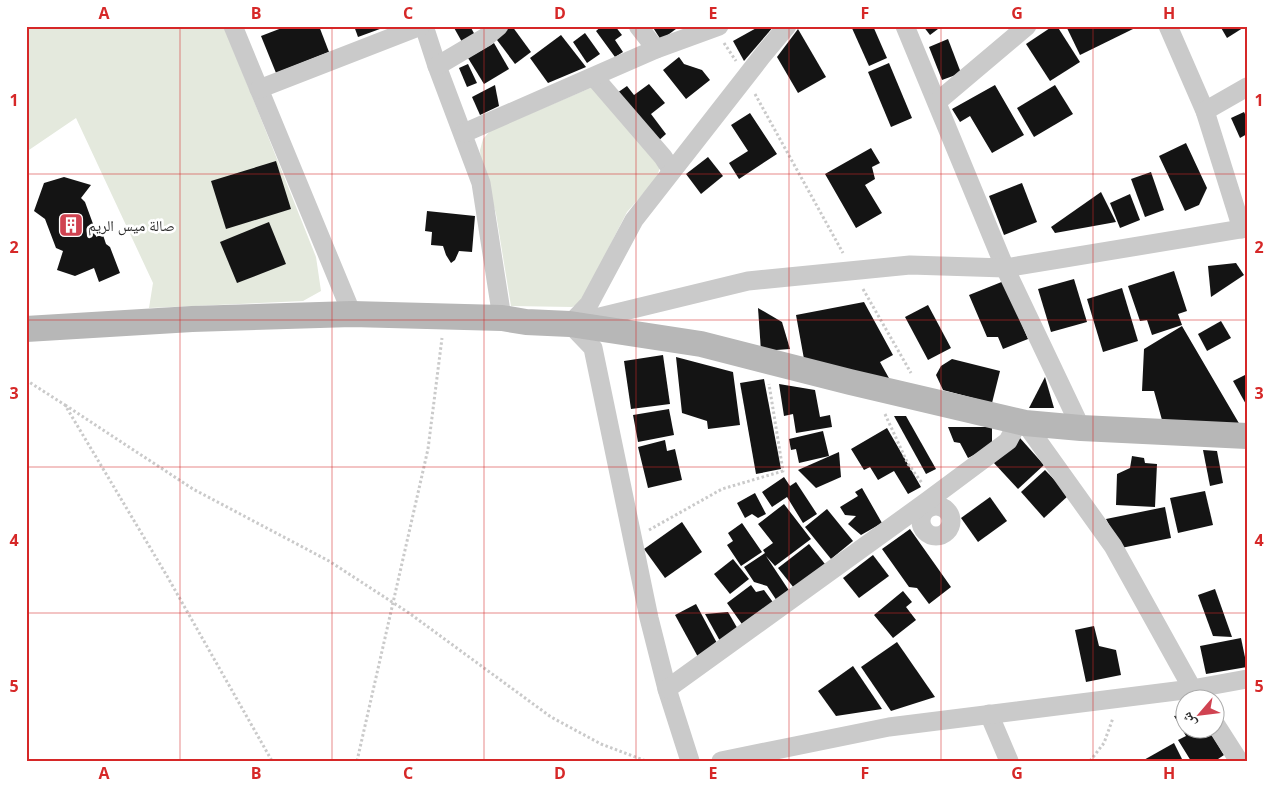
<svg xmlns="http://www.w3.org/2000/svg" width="1273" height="787" font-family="'Open Sans','Noto Naskh Arabic',sans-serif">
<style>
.green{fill:#e4e9dd}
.building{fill:#141414}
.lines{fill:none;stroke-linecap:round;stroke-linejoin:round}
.path{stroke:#cacaca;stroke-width:3;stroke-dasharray:2.5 2.5;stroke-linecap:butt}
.street{stroke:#cacaca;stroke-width:19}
.secondary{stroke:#b7b7b7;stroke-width:26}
.grid{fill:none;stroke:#d62828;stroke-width:1;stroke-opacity:0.55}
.labels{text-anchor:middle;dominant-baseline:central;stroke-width:5;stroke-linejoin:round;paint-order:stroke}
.poi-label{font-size:15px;fill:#2d2d2d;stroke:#fff;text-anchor:start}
.neatline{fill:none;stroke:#d62828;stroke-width:2}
.grid-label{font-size:16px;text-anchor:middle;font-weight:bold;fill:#d62828}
</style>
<rect width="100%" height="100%" fill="#fff"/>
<g class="green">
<path d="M26,26H224L316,257L321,291L303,301L149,308L153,283L76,118L26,152Z"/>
<path d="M595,86L660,166L657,178L627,212L608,249L589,293L582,303L572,307L511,306L496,214L481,162L480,150L483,139L490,131Z"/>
</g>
<g class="building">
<path d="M287,26H319L329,52L276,73L261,36Z"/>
<path d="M354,26H388L358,37Z"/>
<path d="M453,26H470L475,35L462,42Z"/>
<path d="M507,26H512L531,52L515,64L494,36Z"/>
<path d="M602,26H615L622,35L615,40L623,52L615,57L596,31Z"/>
<path d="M652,26H680L661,40Z"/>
<path d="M760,26H774L744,61L733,41Z"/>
<path d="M851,26H873L887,58L869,66Z"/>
<path d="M923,26H942L930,35Z"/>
<path d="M1053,26H1057L1080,62L1050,81L1026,44Z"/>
<path d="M1066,26H1132L1133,29L1080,55Z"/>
<path d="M1220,26H1246L1227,38Z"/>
<path d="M798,29L826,77L798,93L777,57Z"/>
<path d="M585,33L600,54L587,63L573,42Z"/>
<path d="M561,35L586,67L548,83L530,58Z"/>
<path d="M948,39L961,73L942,80L929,47Z"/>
<path d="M494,43L509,69L484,84L468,58Z"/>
<path d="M679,57L684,64L702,70L710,80L686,99L663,70Z"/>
<path d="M889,63L912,118L891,127L868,72Z"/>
<path d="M468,64L477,83L467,87L459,68Z"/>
<path d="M649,84L665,103L651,114L666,134L657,142L617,93L627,86L634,95Z"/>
<path d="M495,85L499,106L480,115L472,97Z"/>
<path d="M995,85L1024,135L992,153L970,116L960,122L952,109Z"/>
<path d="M1055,85L1073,114L1034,137L1017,108Z"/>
<path d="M1244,112L1247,118V134L1240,138L1231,118Z"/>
<path d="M750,113L777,154L739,179L729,163L748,151L731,125Z"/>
<path d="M1186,143L1207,188L1199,205L1185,211L1159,156Z"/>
<path d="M871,148L880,163L872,167L875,179L865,185L882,213L856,228L825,174Z"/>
<path d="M708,157L723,176L701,194L686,174Z"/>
<path d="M276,161L291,209L226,229L211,181Z"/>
<path d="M1151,172L1164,210L1145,217L1131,179Z"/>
<path d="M64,177L91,185L81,198L85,202L96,232V237L102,232L106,244L110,247L120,273L99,282L94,268L75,276L57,270L63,251L56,248L45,219L34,211L44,183Z"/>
<path d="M1022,183L1037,222L1004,235L989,196Z"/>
<path d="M1101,192L1116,222L1055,233L1051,227Z"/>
<path d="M1130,194L1140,220L1120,228L1110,203Z"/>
<path d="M427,211L475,216L472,252L459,251L455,260L451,263L446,255L443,246L431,245L432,232L425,231Z"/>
<path d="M269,222L286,264L237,283L220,242Z"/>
<path d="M1236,263L1244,275L1211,297L1208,266Z"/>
<path d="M1174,271L1187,311L1178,314L1182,325L1152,335L1147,320L1140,321L1128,286Z"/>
<path d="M1074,279L1087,322L1051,332L1038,289Z"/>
<path d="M1004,281L1028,339L1003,349L998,337H987L969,295Z"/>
<path d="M1122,288L1138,341L1103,352L1087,299Z"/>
<path d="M864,302L893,355L880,362L890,380L804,359L796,315Z"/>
<path d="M928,305L951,348L928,360L905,317Z"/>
<path d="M758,308L782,322L790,349L761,351Z"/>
<path d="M1221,321L1231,338L1207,351L1198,334Z"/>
<path d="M1182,326L1240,425L1162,420L1154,391H1142L1144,349Z"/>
<path d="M663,355L670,404L631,409L624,361Z"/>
<path d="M676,357L733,372L740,425L708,429L707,421L682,413Z"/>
<path d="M952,359L1000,371L992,403L943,390L936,375L941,366Z"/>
<path d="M1247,374V406L1233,381Z"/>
<path d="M1045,377L1054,408H1029Z"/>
<path d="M764,379L781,469L756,474L740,383Z"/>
<path d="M779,384L815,390L820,417L830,415L832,427L796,433L793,414L784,416Z"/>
<path d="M669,409L674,435L638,442L633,415Z"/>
<path d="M894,416H906L936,469L926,474Z"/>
<path d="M948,427H992V446L968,458L960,443L954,442Z"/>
<path d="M887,428L921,487L908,494L894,471L878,480L870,467L864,470L851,449Z"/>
<path d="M823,431L829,456L799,463L796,449L791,450L789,439Z"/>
<path d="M1020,438L1044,465L1018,489L993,462Z"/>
<path d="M665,440L667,451L675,449L682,480L648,488L638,447Z"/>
<path d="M1203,450L1217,451L1223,483L1210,486Z"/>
<path d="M839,452L841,477L816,488L798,470Z"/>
<path d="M1132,456L1144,458L1145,463L1157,464L1155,507L1116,505L1117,474L1130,468Z"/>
<path d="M1045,470L1069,495L1044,518L1021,492Z"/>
<path d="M784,477L790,486L796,482L817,514L803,523L787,497L772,507L762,492Z"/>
<path d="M862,488L882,523L861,535L848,524L856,516L845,515L840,507L858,496L855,492Z"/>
<path d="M1205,491L1213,525L1178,533L1170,498Z"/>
<path d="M755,493L766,514L758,518L752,514L745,518L737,503Z"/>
<path d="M990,497L1007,521L978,542L961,518Z"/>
<path d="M784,504L811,539L775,566L766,556L790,592L777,601L767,586L754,582L744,567L765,553L763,550L773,543L758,524Z"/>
<path d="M1165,507L1171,538L1121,548L1106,519Z"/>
<path d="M827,509L853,541L831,559L805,527Z"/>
<path d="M682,522L702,552L665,578L644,549Z"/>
<path d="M742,523L762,552L741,566L727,545L733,541L728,533Z"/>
<path d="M910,529L951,587L929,604L917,588L909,587L882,549Z"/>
<path d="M809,544L825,564L794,588L778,568Z"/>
<path d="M873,555L889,576L859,598L843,578Z"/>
<path d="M733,559L749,579L730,594L714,574Z"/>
<path d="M751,585L756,592L764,590L775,605L744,627L727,603Z"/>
<path d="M1215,589L1232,637L1213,636L1198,595Z"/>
<path d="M903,591L912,602L906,607L916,620L893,638L874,615Z"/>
<path d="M696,604L718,645L698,657L675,615Z"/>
<path d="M728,612L739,631L720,641L705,614Z"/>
<path d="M1094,626L1099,646L1116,650L1121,675L1086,682L1075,630Z"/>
<path d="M1241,638L1247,667L1206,674L1200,646Z"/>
<path d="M897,642L935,697L891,711L861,667Z"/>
<path d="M853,666L882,709L836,716L818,691Z"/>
<path d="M1186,714V730H1209L1224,755L1215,761H1191L1178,740L1186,736L1174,716Z"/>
<path d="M1174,743L1183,761H1142Z"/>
</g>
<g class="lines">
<g class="path">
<path d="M724,43L736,61"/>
<path d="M755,94L843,253"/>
<path d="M863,289L911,373"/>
<path d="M26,380L65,405L167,576L272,761"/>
<path d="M65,405L193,489L329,561L409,613L551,717L601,744L646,761"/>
<path d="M885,414L908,464L922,483"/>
<path d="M649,530L722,489L783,471L769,384"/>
<path d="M357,761L428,449L442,338"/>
<path d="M1090,761L1104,743L1113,718"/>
</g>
<g class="street">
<path d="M233,26L352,314"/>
<path d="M424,26L437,66L481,183L502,318"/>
<path d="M638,26L656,49"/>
<path d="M905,26L1005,268L1081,428"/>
<path d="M1168,26L1205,111L1242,229"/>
<path d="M437,66L486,37L499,26"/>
<path d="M594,77L663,157L672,171"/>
<path d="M259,89L421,26"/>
<path d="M937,102L1027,26"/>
<path d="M1205,111L1247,87"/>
<path d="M464,133L656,49L719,26"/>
<path d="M579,322L748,281L910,265L1005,268L1247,228"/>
<path d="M570,324L593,348L649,618L667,689L690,761"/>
<path d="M570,324L589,304L634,220L762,56L787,26"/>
<path d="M1025,423L1113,546L1198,699"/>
<circle cx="936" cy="521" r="15"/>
<path d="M667,689L926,502L1008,441L1018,422"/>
<path d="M989,714L1009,761"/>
<path d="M1216,725L1239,761"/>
<path d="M721,761L889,727L1192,689L1247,679"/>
</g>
<path class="secondary" d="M26,329L192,319L352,314L502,318L526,322L570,324L701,344L850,382L1025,423L1081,428L1247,436"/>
</g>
<path class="grid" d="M180,26V761M332,26V761M484,26V761M636,26V761M789,26V761M941,26V761M1093,26V761M26,174H1247M26,320H1247M26,467H1247M26,613H1247"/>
<defs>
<symbol id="building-square" viewBox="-11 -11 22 22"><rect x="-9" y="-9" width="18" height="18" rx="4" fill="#d04351" stroke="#fff"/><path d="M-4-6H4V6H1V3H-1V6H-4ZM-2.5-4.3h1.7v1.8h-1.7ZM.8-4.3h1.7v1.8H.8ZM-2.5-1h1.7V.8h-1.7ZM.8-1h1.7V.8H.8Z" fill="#fff"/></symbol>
</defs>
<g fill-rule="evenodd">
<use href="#building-square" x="57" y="211" width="28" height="28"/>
</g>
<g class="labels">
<g class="poi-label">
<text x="88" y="225">صالة ميس الريم</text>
</g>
</g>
<rect width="1273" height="787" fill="none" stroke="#ffffff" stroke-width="55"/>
<g transform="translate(1200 714) rotate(242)"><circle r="24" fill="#ffffff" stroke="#ababab"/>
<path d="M0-4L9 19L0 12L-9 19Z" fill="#d04351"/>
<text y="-8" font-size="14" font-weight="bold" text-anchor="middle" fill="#2d2d2d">ش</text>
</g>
<rect x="28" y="28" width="1218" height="732" class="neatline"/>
<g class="grid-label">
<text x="104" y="19">A</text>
<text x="256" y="19">B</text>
<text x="408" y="19">C</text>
<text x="560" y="19">D</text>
<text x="713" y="19">E</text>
<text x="865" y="19">F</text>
<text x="1017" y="19">G</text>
<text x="1169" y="19">H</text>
<text x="14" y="106">1</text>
<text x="1259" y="106">1</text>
<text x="14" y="253">2</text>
<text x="1259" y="253">2</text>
<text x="14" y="399">3</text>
<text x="1259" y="399">3</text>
<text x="14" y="546">4</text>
<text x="1259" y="546">4</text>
<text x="14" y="692">5</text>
<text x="1259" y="692">5</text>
<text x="104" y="779">A</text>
<text x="256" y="779">B</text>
<text x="408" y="779">C</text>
<text x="560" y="779">D</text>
<text x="713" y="779">E</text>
<text x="865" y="779">F</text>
<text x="1017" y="779">G</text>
<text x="1169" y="779">H</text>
</g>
</svg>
